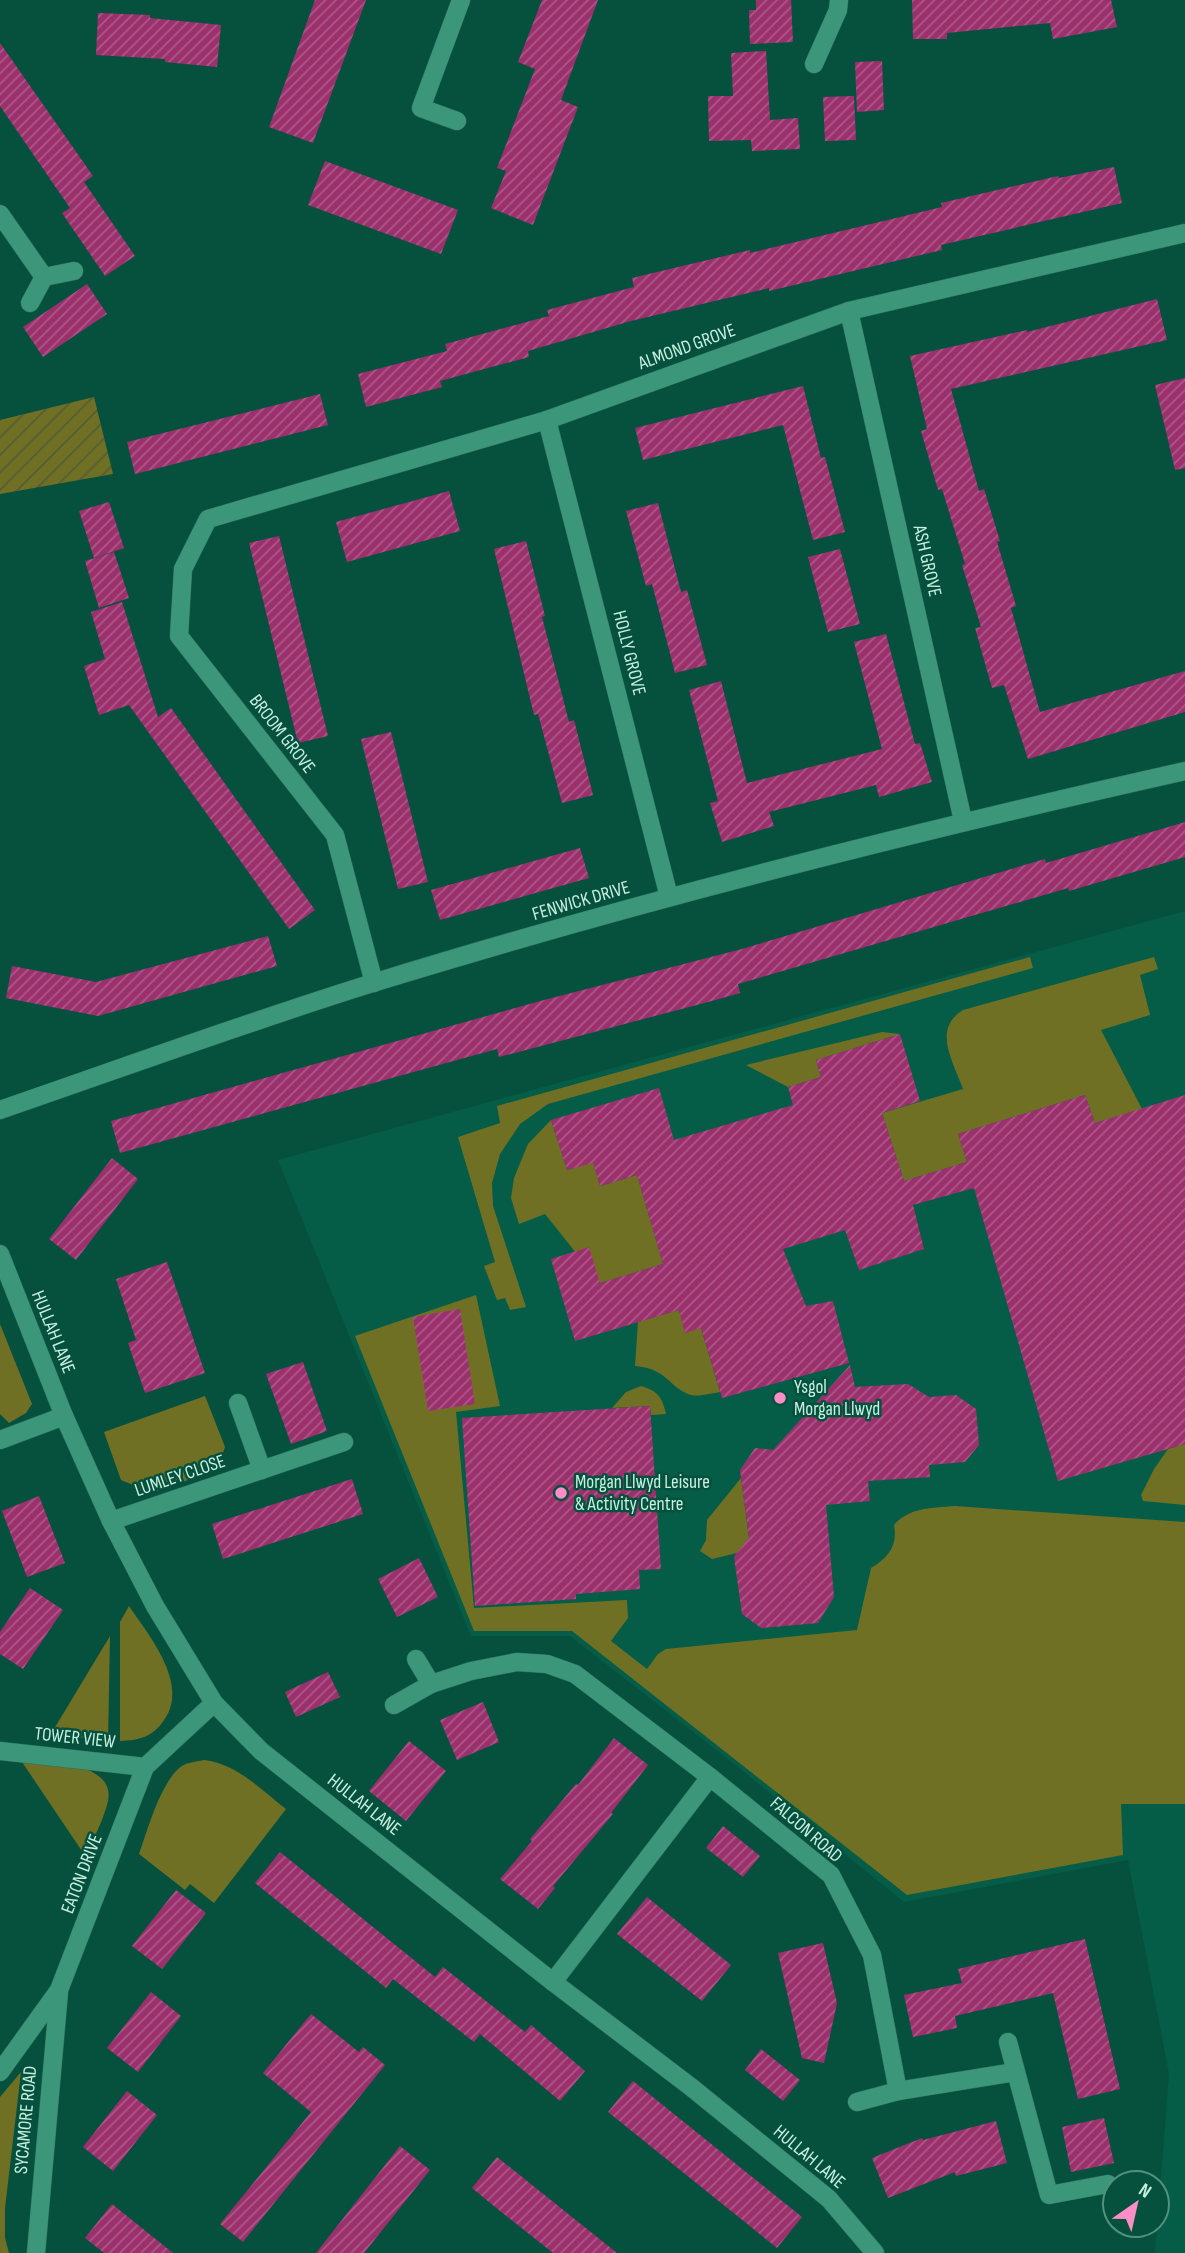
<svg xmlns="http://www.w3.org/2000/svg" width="1185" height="2253" font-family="'Sofia Sans Condensed',sans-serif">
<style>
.built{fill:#055d47}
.green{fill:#707025}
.garden{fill:url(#garden-furrows)}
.building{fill:url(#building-hatch)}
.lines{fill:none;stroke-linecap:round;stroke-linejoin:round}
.minor-casing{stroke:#2d715e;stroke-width:19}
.minor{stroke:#3c977a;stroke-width:18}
.poi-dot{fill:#fb8fc5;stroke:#06513e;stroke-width:2.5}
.labels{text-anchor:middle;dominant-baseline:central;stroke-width:5;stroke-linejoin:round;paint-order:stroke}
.street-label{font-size:19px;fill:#c7f0e0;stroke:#06513e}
.poi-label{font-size:19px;fill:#c7f0e0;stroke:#06513e;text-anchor:start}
</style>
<defs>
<pattern id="garden-furrows" width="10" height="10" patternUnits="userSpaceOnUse" patternTransform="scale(1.75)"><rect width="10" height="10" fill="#707025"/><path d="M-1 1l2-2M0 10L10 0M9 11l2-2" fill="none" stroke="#565c34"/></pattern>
<pattern id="building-hatch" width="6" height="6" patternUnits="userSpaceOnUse" patternTransform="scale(1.75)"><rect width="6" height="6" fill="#9b306d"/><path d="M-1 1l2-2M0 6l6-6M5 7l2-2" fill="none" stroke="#ac5888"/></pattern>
</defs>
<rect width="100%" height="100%" fill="#06513e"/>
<path class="built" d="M1185,911V2253H1155L1169,2074L1128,1860L904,1902L728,1759L570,1636H471L278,1160Z"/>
<g class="green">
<path d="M1030,957L1033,968L548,1104L520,1124L500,1154L492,1183L493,1206L526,1307L510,1310L505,1298L497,1300L484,1266L495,1262L458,1137L500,1123L497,1106Z"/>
<path d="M1154,957L1158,969L1140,975L1150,1015L1101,1030L1142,1109L1095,1123L1085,1095L958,1134L967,1162L904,1181L882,1113L963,1089C953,1061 932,1029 963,1010Z"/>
<path d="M882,1032L900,1034L816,1060L821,1077L788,1087L746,1065Z"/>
<path d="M551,1120L567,1170L593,1162L600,1186L637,1175L663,1264L600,1283L545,1214L519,1224L511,1198L514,1178L528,1144Z"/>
<path d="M476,1295L500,1406L456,1412L474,1608L627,1600L628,1618L611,1641L647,1669L658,1654L666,1649L857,1630L871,1568C888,1558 898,1546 894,1525C910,1507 932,1508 955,1506L1185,1522V1804H1121L1123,1855L907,1895L572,1631H474L355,1336Z"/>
<path d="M679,1310L685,1332L701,1328L720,1392C712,1393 699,1397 691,1395C667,1387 669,1369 635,1366L638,1322Z"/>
<path d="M0,1324L32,1404L26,1413L9,1423L0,1414Z"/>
<path d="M641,1386C658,1391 662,1397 666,1414L651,1415L650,1406L612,1408L626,1392Z"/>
<path d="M205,1396L225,1447L219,1464L211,1472L142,1496L138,1487L121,1480L104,1432Z"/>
<path d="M1185,1444V1505L1143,1501L1141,1495L1154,1469L1168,1449Z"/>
<path d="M741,1478L749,1538L737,1553L712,1559L700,1551L706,1540L707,1520Z"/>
<path d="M129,1606C150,1637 192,1687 162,1723C150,1738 139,1740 120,1741V1622Z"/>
<path d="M110,1636L108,1741L51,1734Z"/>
<path d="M20,1759C43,1761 116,1761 108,1801C104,1819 93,1839 86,1857Z"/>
<path d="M204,1760C237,1764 260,1789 286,1809L214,1903L190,1884L185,1890L139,1854C148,1829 159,1788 178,1769C185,1762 195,1762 204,1760Z"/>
<path d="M21,2072L5,2208V2238L9,2253H0V2097Z"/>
</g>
<path class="garden" d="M94,397L113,474L0,494V420Z"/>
<g class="building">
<path d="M315,0H366L313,143L269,127Z"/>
<path d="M542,0H598L561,100L578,107L533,225L491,208L506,171L497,168L535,69L518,62Z"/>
<path d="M756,0H791L793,42L750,44L749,10H756Z"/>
<path d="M912,0H1111L1117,27L1053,39L1050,23L947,33V39H913Z"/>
<path d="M98,13L150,15V18L221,25L217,67L165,62V59L96,55Z"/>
<path d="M0,43L93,176L84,182L135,256L105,276L62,213L70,208L0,106Z"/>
<path d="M766,51L770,120L798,118L800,149L752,151L751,140L709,141L708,96H733L731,53Z"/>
<path d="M882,61L884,110L857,112L855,62Z"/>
<path d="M854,96L856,140L825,141L823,97Z"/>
<path d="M325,161L458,210L441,254L308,205Z"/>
<path d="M1114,167L1122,203L941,245L942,250L908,258L769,291V288L631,321L528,351L529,357L440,381L442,387L366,407L358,374L447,351L445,344L549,316L547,310L634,287L632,278L750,250V253L871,224L942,207L941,203L1058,176L1059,178Z"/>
<path d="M87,284L107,314L43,357L23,327Z"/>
<path d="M1157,299L1167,340L951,389L979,491L984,489L1000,541L997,542L1016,606L1011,608L1040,712L1185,671V712L1028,759L1004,685L992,688L975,628L981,627L962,565L965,564L942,489L938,490L921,431L927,429L910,356L1027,330V332Z"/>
<path d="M1185,378V468L1175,470L1155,385Z"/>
<path d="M803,386L821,458L825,457L845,532L813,540L783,425L643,460L635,428Z"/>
<path d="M320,394L328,425L135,474L127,442Z"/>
<path d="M449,491L460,531L347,562L336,522Z"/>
<path d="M109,502L124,548L94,558L79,511Z"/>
<path d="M658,503L681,592L687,590L707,665L675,673L652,584L646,586L626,511Z"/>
<path d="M279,536L328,736L298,743L249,543Z"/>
<path d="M526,541L545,616L542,617L569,722L574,720L593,795L562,803L538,714L534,715L494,549Z"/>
<path d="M840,549L860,624L828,632L808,557Z"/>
<path d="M114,552L129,598L99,608L85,561Z"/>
<path d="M122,602L158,717L171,708L315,910L289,929L129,705L99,715L84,666L105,659L91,612Z"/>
<path d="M886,634L915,744L920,743L932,782L879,797L876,785L769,812L774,826L722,842L710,803L718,801L689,690L721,681L747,783L882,749L854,642Z"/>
<path d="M391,732L428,882L398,889L361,739Z"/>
<path d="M1185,822V857L1069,891L1068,888L738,984L740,993L712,1001L499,1057L497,1049L120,1153L111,1121L544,1000L742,949L1045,859L1046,863Z"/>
<path d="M580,848L589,878L440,920L431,890Z"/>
<path d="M268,936L277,966L98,1016L6,998L12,966L96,982Z"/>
<path d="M900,1034L920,1101L882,1113L904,1181L967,1162L958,1134L1085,1095L1095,1123L1185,1095V1444L1058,1481L974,1188L913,1205L924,1249L859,1270L845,1230L783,1249L806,1306L833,1301L849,1363L722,1398L701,1328L685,1333L679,1310L575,1341L551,1259L589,1247L600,1283L663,1264L637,1175L600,1186L593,1163L567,1170L551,1120L659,1088L674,1140L793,1105L788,1087L821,1077L816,1060Z"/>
<path d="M112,1158L138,1179L76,1260L49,1239Z"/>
<path d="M167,1262L205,1373L145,1393L128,1343L136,1340L116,1279Z"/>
<path d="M460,1309L475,1404L428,1411L413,1317Z"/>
<path d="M303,1362L327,1431L291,1444L266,1374Z"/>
<path d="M850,1365L855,1387L908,1384L929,1397L956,1395L976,1409L979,1445L965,1462L929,1465L930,1477L868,1481L870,1501L826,1505L834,1597L818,1623L761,1628L742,1614L734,1557L749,1537L740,1470L755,1448L773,1450Z"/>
<path d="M650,1406L661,1569L639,1570L640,1589L576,1594V1599L475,1606L462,1418Z"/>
<path d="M352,1479L363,1514L223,1559L212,1524Z"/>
<path d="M39,1496L65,1563L27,1577L2,1511Z"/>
<path d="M419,1558L438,1597L397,1617L378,1579Z"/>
<path d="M30,1588L63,1610L23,1669L0,1654V1632Z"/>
<path d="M328,1672L340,1697L296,1717L285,1692Z"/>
<path d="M483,1702L499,1742L457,1760L440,1720Z"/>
<path d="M614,1738L648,1765L611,1813L613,1814L553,1886L555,1888L538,1909L500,1879L532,1841L530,1839L576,1784L578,1785Z"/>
<path d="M409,1741L446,1771L406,1821L369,1791Z"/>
<path d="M723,1826L760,1856L743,1877L706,1848Z"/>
<path d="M280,1852L435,1977L443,1967L525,2032L531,2025L585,2071L560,2101L480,2034L474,2042L393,1979L386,1988L255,1883Z"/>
<path d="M176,1890L206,1913L162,1969L132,1946Z"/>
<path d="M647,1897L731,1965L702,2001L617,1934Z"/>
<path d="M1085,1939L1120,2089L1078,2099L1053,1993L955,2016L957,2028L913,2037L904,1995L962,1983L958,1969Z"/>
<path d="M823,1943L837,2003L824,2063L802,2058L778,1953Z"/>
<path d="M151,1992L181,2016L138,2072L107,2048Z"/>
<path d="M311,2014L359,2052L363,2047L385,2065L243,2242L220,2224L311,2112L263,2073Z"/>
<path d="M761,2049L800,2080L783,2101L745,2070Z"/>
<path d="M633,2081L802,2217L777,2248L608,2112Z"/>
<path d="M127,2091L157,2115L113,2171L83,2147Z"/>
<path d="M1104,2118L1114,2163L1071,2172L1062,2127Z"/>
<path d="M996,2121L1007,2163L956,2176L955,2172L888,2198L872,2158L922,2138L923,2140Z"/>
<path d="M400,2146L430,2170L364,2253H316Z"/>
<path d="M497,2157L617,2253H553L500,2211L472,2188Z"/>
<path d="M112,2204L173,2253H104L85,2238Z"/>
</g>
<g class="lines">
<defs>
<g id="minor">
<path d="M814,64L838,10L839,0"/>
<path d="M457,121L421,108L461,0"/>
<path d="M0,214L44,277L74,271"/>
<path d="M30,303L44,277"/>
<path d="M849,311L963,821"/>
<path d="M547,420L669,897"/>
<path d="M374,983L335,835L179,636L183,569L208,519L547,420L849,311L1185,233"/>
<path d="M0,1110C125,1067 250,1021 376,982C642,900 913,832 1185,771"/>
<path d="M0,1254L64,1416L111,1521L155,1606L214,1703L261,1751L553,1982L691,2087L829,2199L875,2253"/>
<path d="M238,1403L262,1470"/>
<path d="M0,1440L64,1416"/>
<path d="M111,1521L344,1442"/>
<path d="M416,1659L431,1684"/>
<path d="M394,1705L431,1684L471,1671L517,1662L547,1664L575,1674L710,1777L831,1875L872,1955L898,2091L857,2102"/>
<path d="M0,1751L145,1767"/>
<path d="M553,1982L710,1777"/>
<path d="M1008,2042L1049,2195L1108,2184"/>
<path d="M0,2072L59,1990L145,1767L214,1703"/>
<path d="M898,2091L1015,2072"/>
<path d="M36,2253L59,1992"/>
</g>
</defs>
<use href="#minor" class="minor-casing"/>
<use href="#minor" class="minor"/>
</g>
<g class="poi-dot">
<circle cx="780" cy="1398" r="7"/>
<circle cx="561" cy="1493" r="7"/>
</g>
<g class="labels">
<g class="street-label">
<text transform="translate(687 347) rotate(-20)">ALMOND GROVE</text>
<text transform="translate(927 561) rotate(77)">ASH GROVE</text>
<text transform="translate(629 653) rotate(76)">HOLLY GROVE</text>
<text transform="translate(282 734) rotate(52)">BROOM GROVE</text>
<text transform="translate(581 901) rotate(-16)">FENWICK DRIVE</text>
<text transform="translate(53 1332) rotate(68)">HULLAH LANE</text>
<text transform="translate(180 1476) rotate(-19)">LUMLEY CLOSE</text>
<text transform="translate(75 1738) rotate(6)">TOWER VIEW</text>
<text transform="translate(364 1805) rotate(38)">HULLAH LANE</text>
<text transform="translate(806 1830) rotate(41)">FALCON ROAD</text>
<text transform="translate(82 1874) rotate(-69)">EATON DRIVE</text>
<text transform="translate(26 2120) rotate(-85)">SYCAMORE ROAD</text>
<text transform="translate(809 2157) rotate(40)">HULLAH LANE</text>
</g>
<g class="poi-label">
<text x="794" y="1387">Ysgol<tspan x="794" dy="22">Morgan Llwyd</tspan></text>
<text x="575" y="1482">Morgan Llwyd Leisure<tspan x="575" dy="22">&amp; Activity Centre</tspan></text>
</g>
</g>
<g transform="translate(1136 2204) rotate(34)"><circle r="33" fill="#06513e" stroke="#53917f" stroke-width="2"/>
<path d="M0-5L12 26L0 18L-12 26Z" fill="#fb8fc5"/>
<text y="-10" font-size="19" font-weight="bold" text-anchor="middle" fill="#c7f0e0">N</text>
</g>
</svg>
